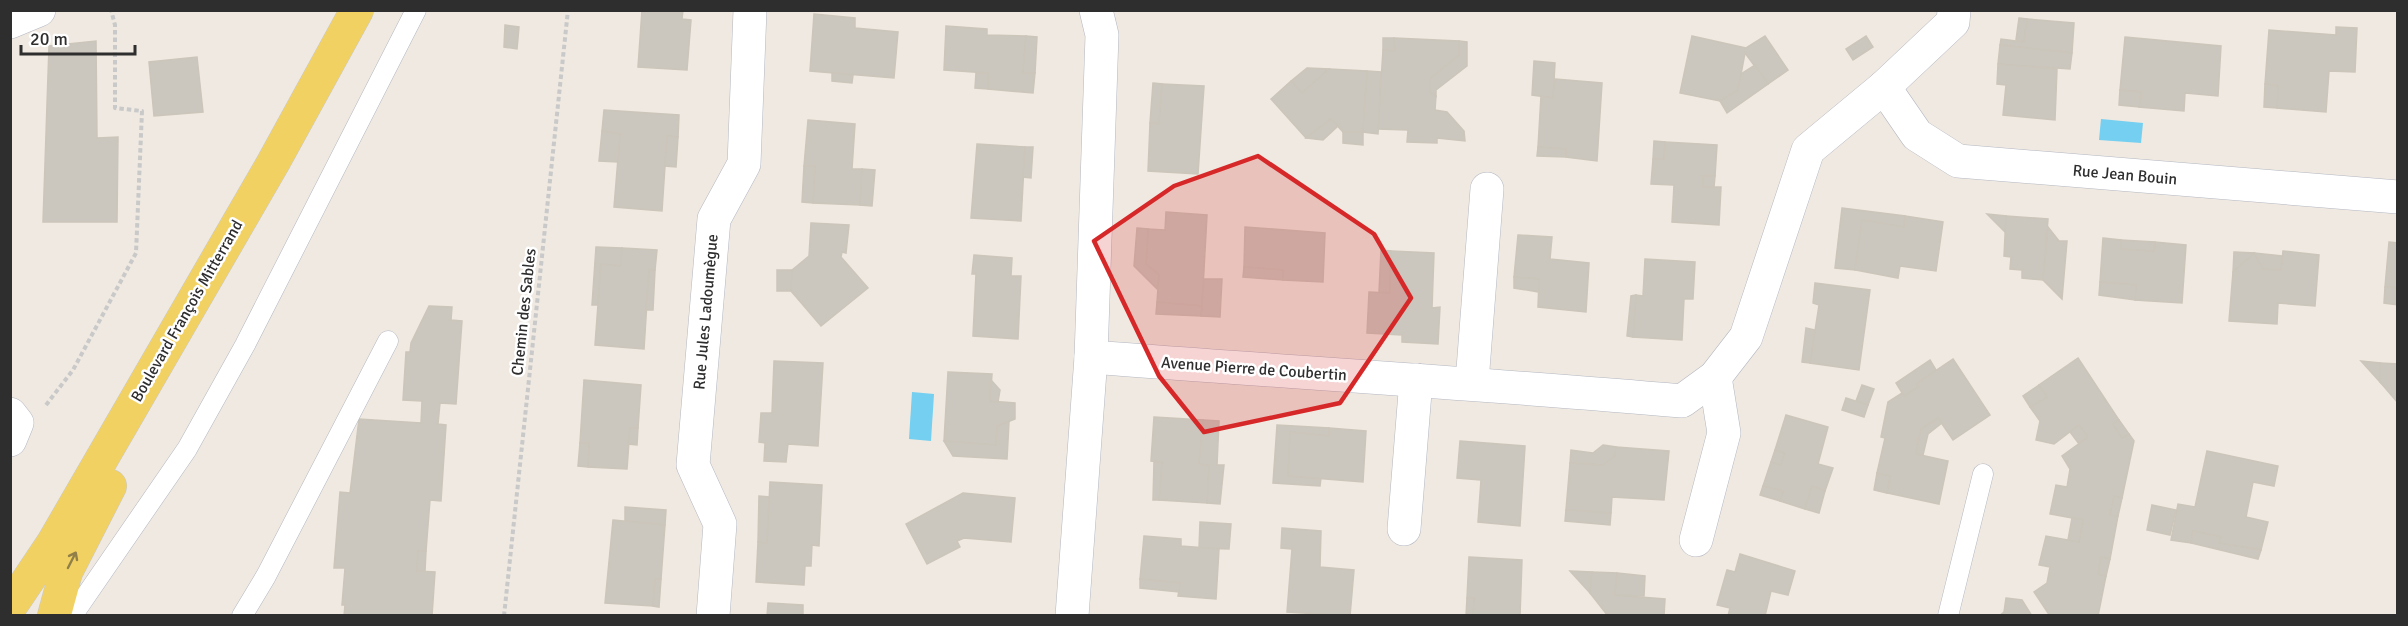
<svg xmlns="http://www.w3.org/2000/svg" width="2408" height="626" font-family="Signika,sans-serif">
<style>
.water{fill:#75cff0}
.building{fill:#cbc7bf;stroke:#cbc5ba;stroke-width:1.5}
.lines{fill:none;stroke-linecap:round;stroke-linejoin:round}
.service-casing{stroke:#b4b7c1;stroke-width:21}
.minor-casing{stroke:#b4b7c1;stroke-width:34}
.primary-casing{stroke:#c9c9c9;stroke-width:34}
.path{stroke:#c9c9c9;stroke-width:4;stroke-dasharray:4.5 3;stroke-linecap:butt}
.service{stroke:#fff;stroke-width:20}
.minor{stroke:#fff;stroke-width:33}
.primary{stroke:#f2d163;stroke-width:33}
.oneway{stroke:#908048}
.marked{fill:#d62828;fill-opacity:0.2;stroke:#d62828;stroke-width:4.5;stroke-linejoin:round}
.labels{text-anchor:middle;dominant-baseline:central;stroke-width:5;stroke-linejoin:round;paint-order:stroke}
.street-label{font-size:16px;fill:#2e2e2e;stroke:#fff}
</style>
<rect width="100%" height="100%" fill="#efe9e1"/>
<g class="water">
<path d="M2101,119L2143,123L2141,143L2099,140Z"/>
<path d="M912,392L934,394L931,441L909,439Z"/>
</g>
<g class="building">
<path d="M642,10H683L682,19L691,20L687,70L638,67Z"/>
<path d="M814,14L855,18V28L898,32L894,78L810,71Z"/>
<path d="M2019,18L2027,19L2024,42L2016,40Z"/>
<path d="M2027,19L2074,23L2072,53L2000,45L2001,39L2024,42Z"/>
<path d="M505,25L519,27L517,49L504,47Z"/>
<path d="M946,26L987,29V35L1026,36L1023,73H1035L1033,93L988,89V73L944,70Z"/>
<path d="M2336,27L2357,28L2355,72L2329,71L2326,112L2277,108L2278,86L2265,84L2269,30L2336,35Z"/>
<path d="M1026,36L1037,37L1035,73H1023Z"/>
<path d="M1692,36L1746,48L1765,36L1788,70L1768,84L1745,53L1738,90L1720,101L1680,93Z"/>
<path d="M1866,36L1873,47L1853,60L1846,49Z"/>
<path d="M2125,37L2221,46L2218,96L2185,93L2184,111L2139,107L2141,92L2120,90Z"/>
<path d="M1383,38H1394L1395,51L1383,50Z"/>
<path d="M1394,38L1459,41V55L1430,79V92L1436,96L1435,110L1447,112L1464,131L1465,141L1437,138V143L1407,142L1408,130L1378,129L1383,50L1395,51Z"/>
<path d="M96,41L97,138L118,137L117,222H43L49,46Z"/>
<path d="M1459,41L1467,42V66L1436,90V96L1430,92V79L1459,55Z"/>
<path d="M2000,45L2072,53L2070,69L1998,64Z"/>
<path d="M197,57L203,112L154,116L149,62Z"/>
<path d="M1534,61L1555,63L1553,98L1532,95Z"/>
<path d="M1998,64L2057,69L2055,120L2003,115L2006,85L1997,84Z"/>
<path d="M1755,65L1768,84L1727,113L1720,101L1738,90L1741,74Z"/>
<path d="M1307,68L1329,69L1302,93L1291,81Z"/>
<path d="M1329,69L1367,71L1363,132H1343L1331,119L1306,138L1271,99L1291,81L1302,93Z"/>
<path d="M1367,71L1381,72L1378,134L1363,132Z"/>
<path d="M832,73L853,75L852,83L832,81Z"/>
<path d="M976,73H988V89L975,88Z"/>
<path d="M1555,79L1602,83L1597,161L1566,157V149L1538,147L1541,96L1553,98Z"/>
<path d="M1153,83L1162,84L1159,124L1150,123Z"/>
<path d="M1162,84L1204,86L1198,174L1148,171L1150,123L1159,124Z"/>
<path d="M2265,84L2278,86L2277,108L2264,107Z"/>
<path d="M2120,90L2141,92L2139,107L2119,105Z"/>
<path d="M604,110L679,115L678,137L667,136L662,211L614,207L620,134L602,131Z"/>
<path d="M1331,119L1338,126L1323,140L1306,138Z"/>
<path d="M808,120L855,124L852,169H862L860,205L813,203L815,166H804Z"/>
<path d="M602,131L620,134L618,162L599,161Z"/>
<path d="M1343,132H1363V145L1343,143Z"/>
<path d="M667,136L678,137L676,167L665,166Z"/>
<path d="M1654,141L1665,142L1664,159H1653Z"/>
<path d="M1665,142L1717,145L1715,176H1703V187H1721L1719,225L1672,222L1674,185L1651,184L1653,159H1664Z"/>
<path d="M977,144L1025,147L1021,221L971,218Z"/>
<path d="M1025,147H1033L1031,178L1023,177Z"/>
<path d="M1538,147L1566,149V157L1537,156Z"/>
<path d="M804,166H815L813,203L802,202Z"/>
<path d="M862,169L875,170L872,206L860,205Z"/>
<path d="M1703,176H1715L1714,187H1703Z"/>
<path d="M1842,208L1905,216L1904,227L1862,220L1855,270L1835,268Z"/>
<path d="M1166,212L1207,215L1202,306L1157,302L1159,275L1146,264L1148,229L1165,230Z"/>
<path d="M1987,214L2006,216V233Z"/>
<path d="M1905,216L1943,222L1936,271L1900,266L1898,278L1855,270L1862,220L1904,227Z"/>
<path d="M2006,216L2048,219L2043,280L2022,278V270L2010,269L2011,257L2004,256Z"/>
<path d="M811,223L849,225L846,253L842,252L841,257L868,288L821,326L791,291L792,270L809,256Z"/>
<path d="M1245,227L1325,233L1323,282L1283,280V270L1244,267Z"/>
<path d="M2048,227L2059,241H2067L2062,299L2043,280Z"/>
<path d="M1137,228L1148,229L1146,264L1159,275L1157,289L1134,266Z"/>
<path d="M1518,235L1552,237L1550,259L1589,263L1586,312L1538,307L1539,279L1514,277Z"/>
<path d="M2103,238L2121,240V249L2154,251L2155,242L2186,245L2182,303L2135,300L2136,285L2100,282Z"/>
<path d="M2121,240L2155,242L2154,251L2121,249Z"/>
<path d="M2389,242L2398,243V288L2385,287Z"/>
<path d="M596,247L622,248L621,266L601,264L598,305H592Z"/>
<path d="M622,248L657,250L655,270H649L644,349L595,345L601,264L621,266Z"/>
<path d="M1381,250L1391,251L1390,293L1379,292Z"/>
<path d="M1391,251L1434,253L1432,308L1440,307L1438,344L1402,342V335L1367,333L1369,292L1390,293Z"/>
<path d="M2283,251L2319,255L2315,306L2278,303L2277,324L2229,321L2233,272L2254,253L2263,269L2281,270Z"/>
<path d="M2234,252L2254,253L2233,272Z"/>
<path d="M2254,253L2282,256L2281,270L2263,269Z"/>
<path d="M974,255L1012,258L1011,276H1021L1018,339L973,336L976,274H972Z"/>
<path d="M1645,259L1695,262L1693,299H1684L1682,340L1633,337L1636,295L1643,296Z"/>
<path d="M1244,267L1283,270V280L1243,277Z"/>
<path d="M649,270H655L653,310H646Z"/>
<path d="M777,270H792L791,291H777Z"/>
<path d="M1514,277L1539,279V292L1514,288Z"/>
<path d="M1204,279H1222L1220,317L1201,316Z"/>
<path d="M2100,282L2136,285L2135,300L2099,295Z"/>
<path d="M1815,283L1870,290L1859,370L1810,363L1819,305L1813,303Z"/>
<path d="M2385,287L2398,288V305L2384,303Z"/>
<path d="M1636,295L1633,337L1627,336L1631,296Z"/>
<path d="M1157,302L1202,306L1201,316L1156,314Z"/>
<path d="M429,306L452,307L451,320L462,321L456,404L440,403L438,424L446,425L441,501L430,500L426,551H418L417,571L435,572L432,616H344L345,605H342L345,568H334L340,492L350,493L359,419L421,423L422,401L403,400L406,352H410L411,343Z"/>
<path d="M1806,328L1815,330L1810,363L1802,362Z"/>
<path d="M2078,358L2119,420L2113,424L2122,438L2129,434L2134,441L2122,498L2114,496L2110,515L2118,516L2110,559L2101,557L2098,574L2106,576L2098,616H2050L2034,592L2047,583L2050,567L2039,565L2046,536L2079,542L2083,520L2050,514L2056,485L2067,487L2070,469L2062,456L2088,437L2079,425L2054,444L2036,440L2040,421L2030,407L2047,397L2039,385Z"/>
<path d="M1953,359L1990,415L1953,440L1938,418L1921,429L1916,454L1948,461L1939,504L1887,493L1890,476L1877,473L1885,438L1881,437L1888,402L1902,393L1904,396L1918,387L1916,384Z"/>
<path d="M1930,360L1936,370L1916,384L1918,387L1904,396L1896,383Z"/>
<path d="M774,361L823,363L818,446L788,444L786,462L764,461L765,443L759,442L761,413H772Z"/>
<path d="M2361,361L2380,363V382Z"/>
<path d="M2380,363L2398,364V403L2380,382Z"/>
<path d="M948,372L992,374L990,401L1015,403V419L997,426L996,445L944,441Z"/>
<path d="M584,380L641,385L638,428H630L627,469L588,467L589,443H580Z"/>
<path d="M991,380L1000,390L998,402L990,401Z"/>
<path d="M1862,385L1874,389L1868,405L1856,401Z"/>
<path d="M2039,385L2047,397L2030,407L2023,396Z"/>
<path d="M1846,398L1868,405L1864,417L1842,410Z"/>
<path d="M1786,415L1828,427L1818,464L1833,468L1825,491L1812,486L1805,509L1780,501L1783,491L1763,486L1771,462L1781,465L1784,453L1775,450Z"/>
<path d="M1154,417L1203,420L1199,464L1209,465L1207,503L1159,500L1162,462L1151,461Z"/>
<path d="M1938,418L1942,423L1928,434L1923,455L1916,454L1921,429Z"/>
<path d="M1203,420L1219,421L1217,465H1224L1220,504L1207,503L1209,465L1199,464Z"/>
<path d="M2119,420L2129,434L2122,438L2113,424Z"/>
<path d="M1009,422L1007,459L953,456L944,441L996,445L997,426Z"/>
<path d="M1277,425L1329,428V436L1290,432L1288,476L1321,478L1320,486L1273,483Z"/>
<path d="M2079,425L2088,437L2079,444L2070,432Z"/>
<path d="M630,428H638L637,445L628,444Z"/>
<path d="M1329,428L1366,431L1363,482L1288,476L1290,432L1329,436Z"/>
<path d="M1460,441L1525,446L1520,526L1478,522L1481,480L1457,478Z"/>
<path d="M580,443H589L588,467L578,466Z"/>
<path d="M1603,445L1616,447L1615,456L1603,465L1570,463L1571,450L1593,453Z"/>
<path d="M1616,447L1669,451L1664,500L1612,497L1611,513L1566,510L1570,463L1603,465L1615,456Z"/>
<path d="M1775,450L1784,453L1781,465L1771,462Z"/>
<path d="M2207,451L2278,466L2274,486L2253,482L2246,517L2268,522L2261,550L2219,543L2221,537L2193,531L2191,543L2171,540L2178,504L2195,507Z"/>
<path d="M1154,462H1162L1159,500H1153Z"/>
<path d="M1877,473L1890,476L1887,493L1874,490Z"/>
<path d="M770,482L822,485L819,546L812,545L811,566H805L804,585L756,582L758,542L767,543Z"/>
<path d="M1763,486L1783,491L1780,501L1760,495Z"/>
<path d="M1812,486L1825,491L1819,513L1805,509Z"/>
<path d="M963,493L1015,498L1011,542L964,538L957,541L960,547L927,564L906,524Z"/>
<path d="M759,496L769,497L767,543L758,542Z"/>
<path d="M2114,496L2122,498L2118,516L2110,515Z"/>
<path d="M2152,505L2176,510L2170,535L2147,530Z"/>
<path d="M625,507L666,510L665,525L625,521Z"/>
<path d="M1566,510L1611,513L1610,525L1565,521Z"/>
<path d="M2072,518L2083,520L2079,542L2068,540Z"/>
<path d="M613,520L665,525L661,579H655L653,606L605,603Z"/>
<path d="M1200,522L1231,524L1229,549L1199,548Z"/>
<path d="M1282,528L1321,531L1320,567L1354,570L1350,616L1287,612L1292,549L1281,548Z"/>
<path d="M2193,531L2221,537L2219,543L2261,550L2258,559L2191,543Z"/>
<path d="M1144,536L1181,539V546L1219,549L1216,599L1178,596L1180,583L1140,579Z"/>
<path d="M418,551H426L425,571H417Z"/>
<path d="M1740,554L1795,571L1788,595L1771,591L1765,616H1728L1730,608L1717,605L1727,570L1735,572Z"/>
<path d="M1469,557L1522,560L1520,616H1473L1474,598H1467Z"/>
<path d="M2101,557L2110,559L2106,576L2098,574Z"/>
<path d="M1570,571L1592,572L1590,593Z"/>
<path d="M1592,572L1617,573L1615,595L1665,599L1664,616H1608L1590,593Z"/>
<path d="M1617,573L1645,576L1644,596L1615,595Z"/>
<path d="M655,579H661L659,607L653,606Z"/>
<path d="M1140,579L1180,583L1179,592L1140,588Z"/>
<path d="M1467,598H1474L1473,616H1466Z"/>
<path d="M2006,598L2022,600L2032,616H1999L2004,612Z"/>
<path d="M768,603L803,605V616H767Z"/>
</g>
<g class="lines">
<defs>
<g id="service">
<path d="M72,616L187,449L245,345L416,10"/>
<path d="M242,616L266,576L388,341"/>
<path d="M1948,616L1983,474"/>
</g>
<g id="minor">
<path d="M10,22L39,10"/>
<path d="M1884,87L1917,135L1958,161L2398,197"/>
<path d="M1091,357C1288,372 1485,384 1682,401L1715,377L1746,337L1808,150L1884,87L1953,22L1954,10"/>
<path d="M1472,382L1487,189"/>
<path d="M10,414L17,423L10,440"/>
<path d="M1404,529L1416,380"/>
<path d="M1696,540L1724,433L1715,377"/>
<path d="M713,616L720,524L693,465L714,219L744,164L750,10"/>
<path d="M1072,616L1091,357L1102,35L1096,10"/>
</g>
<g id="primary">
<path d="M10,607L53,543L273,163L357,10"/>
<path d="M54,616L66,572L110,486"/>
</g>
</defs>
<use href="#service" class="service-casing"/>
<use href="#minor" class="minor-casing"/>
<use href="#primary" class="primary-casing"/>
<g class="path">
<path d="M46,405L73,370L136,253L142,111L115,108V25L111,10"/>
<path d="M504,616L568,10"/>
</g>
<use href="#service" class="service"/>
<use href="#minor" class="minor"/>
<use href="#primary" class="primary"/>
</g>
<defs><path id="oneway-shaft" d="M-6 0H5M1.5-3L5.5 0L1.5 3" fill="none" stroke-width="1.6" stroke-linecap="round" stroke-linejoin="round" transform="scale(1.5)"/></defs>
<use class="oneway" href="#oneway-shaft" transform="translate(72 560) rotate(-63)"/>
<path class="marked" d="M1258,156L1374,234L1411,298L1340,403L1204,432L1159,376L1094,241L1174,186Z"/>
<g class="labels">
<g class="street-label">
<text transform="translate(2125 175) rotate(5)">Rue Jean Bouin</text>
<text transform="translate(187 311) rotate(-60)">Boulevard François Mitterrand</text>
<text transform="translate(524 312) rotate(-84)">Chemin des Sables</text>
<text transform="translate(706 312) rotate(-85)">Rue Jules Ladoumègue</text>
<text transform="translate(1254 369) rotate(4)">Avenue Pierre de Coubertin</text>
</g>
</g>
<rect width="2408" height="626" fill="none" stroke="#2e2e2e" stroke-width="24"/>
<path d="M21 45v9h114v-9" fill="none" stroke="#2e2e2e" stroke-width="3"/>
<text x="30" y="45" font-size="18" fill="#2e2e2e" stroke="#ffffff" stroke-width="4.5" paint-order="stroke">20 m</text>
</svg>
